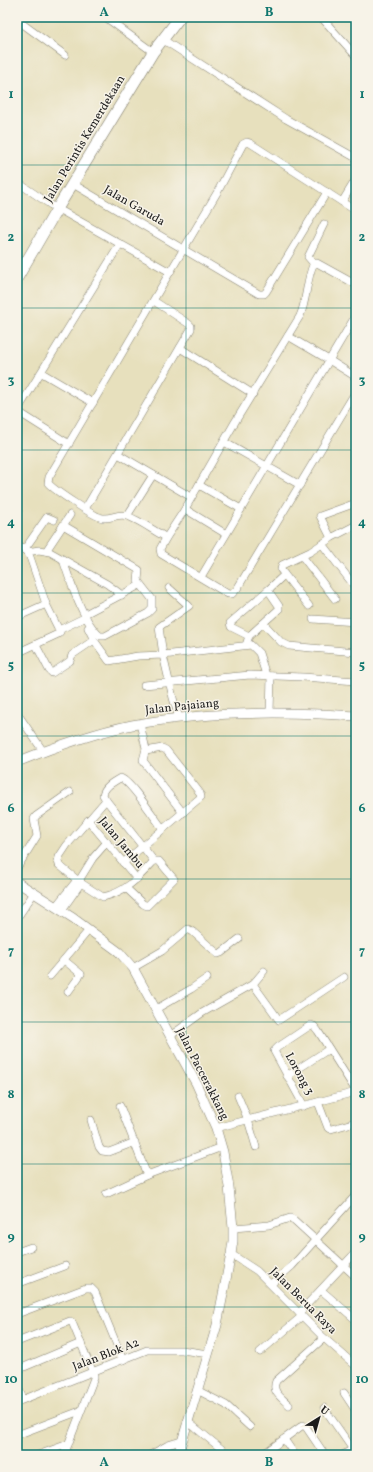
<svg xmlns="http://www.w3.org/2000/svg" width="373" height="1472" font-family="Vollkorn,serif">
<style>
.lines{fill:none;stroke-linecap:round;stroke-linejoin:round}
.minor-casing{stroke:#827e6c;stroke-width:8}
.major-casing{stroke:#827e6c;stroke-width:10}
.highway-casing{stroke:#827e6c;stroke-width:12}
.minor{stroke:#fff;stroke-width:7}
.major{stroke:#fff;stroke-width:9}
.highway{stroke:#fff;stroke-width:11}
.grid{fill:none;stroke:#0f766e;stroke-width:1;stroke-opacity:0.55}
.labels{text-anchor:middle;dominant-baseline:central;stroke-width:3;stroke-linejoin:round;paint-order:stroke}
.street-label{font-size:12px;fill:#1c1c1c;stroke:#f7f3e8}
.neatline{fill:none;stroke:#0f766e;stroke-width:1.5}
.grid-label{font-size:13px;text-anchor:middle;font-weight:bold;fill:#0f766e}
</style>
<rect width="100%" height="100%" fill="#f7f3e8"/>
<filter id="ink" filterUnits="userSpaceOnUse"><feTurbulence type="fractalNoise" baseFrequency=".025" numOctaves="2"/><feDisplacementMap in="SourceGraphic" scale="8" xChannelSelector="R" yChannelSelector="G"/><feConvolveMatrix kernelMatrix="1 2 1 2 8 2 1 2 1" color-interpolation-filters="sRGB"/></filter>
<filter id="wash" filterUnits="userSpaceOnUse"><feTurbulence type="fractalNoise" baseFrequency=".012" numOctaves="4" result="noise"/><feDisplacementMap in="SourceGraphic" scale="16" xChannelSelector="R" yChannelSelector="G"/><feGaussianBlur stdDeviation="0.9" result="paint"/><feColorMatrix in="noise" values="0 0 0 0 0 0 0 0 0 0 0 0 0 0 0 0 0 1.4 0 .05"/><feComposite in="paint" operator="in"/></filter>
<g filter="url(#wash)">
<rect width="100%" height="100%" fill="#e7e0bd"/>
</g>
<g filter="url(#ink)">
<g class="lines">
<defs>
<g id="minor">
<path d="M105,17L153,52"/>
<path d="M321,17L356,56"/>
<path d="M20,22L65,55"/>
<path d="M162,39L286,119L356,158"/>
<path d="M356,179L342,202L250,143L247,142L243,144L218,191L170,272L49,477L48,483C54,490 94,517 103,518C111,519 119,513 127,516C139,520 151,529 162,535L166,538L160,549L161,554L228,594H232L237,589L356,391"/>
<path d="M17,182L51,205L170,272"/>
<path d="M73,184L259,294H264L266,292L327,192"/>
<path d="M342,202L356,211"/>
<path d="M314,264L308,257L324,224"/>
<path d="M288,336L329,360L356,377"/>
<path d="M180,348L253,394"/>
<path d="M42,373L93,403"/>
<path d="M224,442L300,485"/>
<path d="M69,444L17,411L120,244"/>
<path d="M118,454L191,497"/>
<path d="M199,485L241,509"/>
<path d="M85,509L191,329V326L189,324L154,301"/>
<path d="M185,509L226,534"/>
<path d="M17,512L18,511"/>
<path d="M127,516L153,475"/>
<path d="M166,538L185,509L235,422L300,316C307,300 306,281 313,265L317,263L355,284"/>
<path d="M331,538L320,516L356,503"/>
<path d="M322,544L356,588"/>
<path d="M17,545L27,552L30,557L46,604L60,632L58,634L17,653"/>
<path d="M24,550L47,517L54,520"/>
<path d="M46,551L70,515"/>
<path d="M27,552L39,550L50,552L107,584L122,595"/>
<path d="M302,556L335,599"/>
<path d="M63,560C70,581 83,622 100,636H105L148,613L152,609V599L138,581L139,570L63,525"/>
<path d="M284,574L309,606"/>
<path d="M201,577L356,315"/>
<path d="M169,588L189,606L159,627L163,655L251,645L259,653L266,675"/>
<path d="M85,614L140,585"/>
<path d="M17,617L46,604"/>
<path d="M313,619L356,622"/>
<path d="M264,624L281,642L289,646L356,652"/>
<path d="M88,628L94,640L109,661L138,656L163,655L173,698L179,718"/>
<path d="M59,630L86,617"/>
<path d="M249,636L231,627L230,623L268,590"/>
<path d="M36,645L49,670L52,673L70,661L72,655L94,640"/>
<path d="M246,645L249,636L279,609V606L268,590L283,576L284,574L281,570L282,565L310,552L331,538L356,525"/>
<path d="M144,685L250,675L303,677L356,681"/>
<path d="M17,713L43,751"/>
<path d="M270,713L271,676"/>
<path d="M140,724L146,749L143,760L144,762L183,813"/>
<path d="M106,800L67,845L59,857L58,861L59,865L81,883L103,897C126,892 138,878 154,861"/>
<path d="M88,820L137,879"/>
<path d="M123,863L201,797L200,793L166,750L162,748L146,751"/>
<path d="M17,868L37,836L34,819L36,816L70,792"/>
<path d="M80,879L93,858L107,842"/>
<path d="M126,888L143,904L147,906L174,879L159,861H154L106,800L103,795C104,787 113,782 120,778C130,780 155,819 163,829"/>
<path d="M56,906L77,880L80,879L81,883L62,910"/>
<path d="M17,918L34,893"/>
<path d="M64,960L81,974L68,992"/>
<path d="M133,968L162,951L188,929L193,932L218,954L221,953L239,939"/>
<path d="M50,976L89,930"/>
<path d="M253,984L264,971"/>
<path d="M156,1009L191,989L207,978"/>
<path d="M170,1036L202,1013L253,984L279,1020L344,977"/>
<path d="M287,1076L329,1049"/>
<path d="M238,1096L248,1120L256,1147"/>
<path d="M318,1102L328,1128L331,1129L356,1122"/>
<path d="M120,1106L147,1175"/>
<path d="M304,1106L274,1051L278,1047L311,1025L314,1026L318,1031L356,1091"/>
<path d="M91,1120L99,1147L102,1151L109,1152L135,1142"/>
<path d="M216,1128L356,1092"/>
<path d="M106,1194L147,1175L222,1147"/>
<path d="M233,1228L269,1225L290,1218L294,1220L356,1277"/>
<path d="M17,1252L31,1247"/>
<path d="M231,1254L257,1271L324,1338L356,1366"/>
<path d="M17,1284L65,1266"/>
<path d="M271,1284L292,1266L356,1195"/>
<path d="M321,1290L356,1320"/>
<path d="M299,1313L356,1252"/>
<path d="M17,1314L86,1288H91L95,1292L123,1360"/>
<path d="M17,1342L70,1321L72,1322L94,1375V1378L64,1455"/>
<path d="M260,1352L302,1316"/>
<path d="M17,1370L81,1343"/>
<path d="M17,1385L23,1399"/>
<path d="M197,1390L226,1405L250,1427"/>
<path d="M344,1393L356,1411"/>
<path d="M17,1402L147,1350H182L208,1354"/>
<path d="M289,1405C282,1398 271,1392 276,1381L324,1338"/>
<path d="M324,1408L356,1454"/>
<path d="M187,1421L229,1455"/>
<path d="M17,1435L80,1411"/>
<path d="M284,1439L295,1455"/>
<path d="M38,1455L68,1444"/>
<path d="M150,1455L168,1445L181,1441"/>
<path d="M262,1455L303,1425L306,1427L325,1455"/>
<path d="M343,1455L356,1447"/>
</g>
<g id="major">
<path d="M17,762C54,747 93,733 132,725C206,711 282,711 356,716"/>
<path d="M17,882L73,918L119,952L133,968L196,1083L216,1128L223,1152L229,1187L233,1228V1241L231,1254L217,1325L178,1455"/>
</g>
<path id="highway" d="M17,278L57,209L153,52L180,17"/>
</defs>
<use href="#minor" class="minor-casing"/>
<use href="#major" class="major-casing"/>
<use href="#highway" class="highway-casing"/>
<use href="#minor" class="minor"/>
<use href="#major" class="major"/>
<use href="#highway" class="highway"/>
</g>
</g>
<path class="grid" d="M186,17V1455M17,165H356M17,308H356M17,450H356M17,593H356M17,736H356M17,879H356M17,1022H356M17,1164H356M17,1307H356"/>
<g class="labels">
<g class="street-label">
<text transform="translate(85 139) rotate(-59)">Jalan Perintis Kemerdekaan</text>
<text transform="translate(134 206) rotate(30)">Jalan Garuda</text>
<text transform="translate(182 707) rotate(-6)">Jalan Pajaiang</text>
<text transform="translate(121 843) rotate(50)">Jalan Jambu</text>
<text transform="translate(202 1074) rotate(63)">Jalan Paccerakkang</text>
<text transform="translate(299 1074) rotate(61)">Lorong 3</text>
<text transform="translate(303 1301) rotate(45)">Jalan Berua Raya</text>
<text transform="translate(106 1355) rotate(-21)">Jalan Blok A2</text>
</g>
</g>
<rect width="373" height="1472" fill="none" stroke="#f7f3e8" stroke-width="44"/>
<g transform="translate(319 1418) rotate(37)" stroke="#f7f3e8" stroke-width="3" paint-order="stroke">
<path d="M0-3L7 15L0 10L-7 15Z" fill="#1c1c1c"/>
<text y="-6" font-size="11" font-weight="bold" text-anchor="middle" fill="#1c1c1c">U</text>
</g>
<rect x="22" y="22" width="329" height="1428" class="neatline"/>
<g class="grid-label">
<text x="104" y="16">A</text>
<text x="269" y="16">B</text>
<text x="11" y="98">1</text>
<text x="362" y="98">1</text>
<text x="11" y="241">2</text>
<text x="362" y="241">2</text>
<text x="11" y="384">3</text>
<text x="362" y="384">3</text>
<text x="11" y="526">4</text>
<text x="362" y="526">4</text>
<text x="11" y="669">5</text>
<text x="362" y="669">5</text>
<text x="11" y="812">6</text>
<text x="362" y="812">6</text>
<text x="11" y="955">7</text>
<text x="362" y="955">7</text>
<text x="11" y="1098">8</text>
<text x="362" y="1098">8</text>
<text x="11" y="1240">9</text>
<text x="362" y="1240">9</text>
<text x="11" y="1383">10</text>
<text x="362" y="1383">10</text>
<text x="104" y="1466">A</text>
<text x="269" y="1466">B</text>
</g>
</svg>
